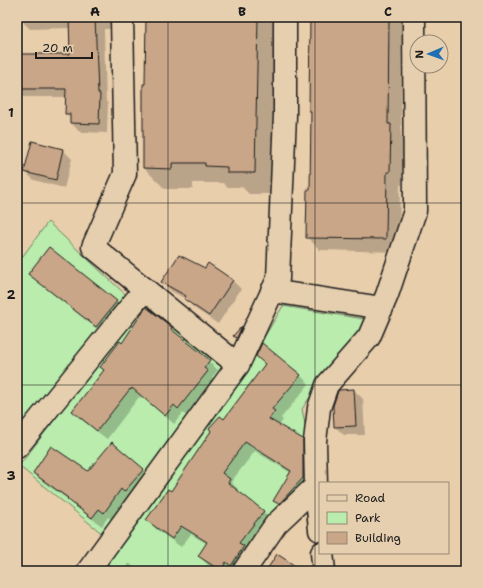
<svg xmlns="http://www.w3.org/2000/svg" width="483" height="588" font-family="'Shantell Sans',sans-serif">
<style>
.green{fill:#b9ecad;stroke:#6a8464}
.shadow{fill:#0003}
.building{fill:#c9a688;stroke:#1c1c1c}
.lines{fill:none;stroke-linecap:round;stroke-linejoin:round}
.minor-casing{stroke:#1c1c1c;stroke-width:25}
.minor{stroke:#e6cfae;stroke-width:22}
.grid{fill:none;stroke:#1c1c1c;stroke-width:1;stroke-opacity:0.55}
.neatline{fill:none;stroke:#1c1c1c;stroke-width:1.5}
.grid-label{font-size:13px;text-anchor:middle;font-weight:bold;fill:#1c1c1c}
</style>
<rect width="100%" height="100%" fill="#e9ceac"/>
<filter id="ink" filterUnits="userSpaceOnUse"><feTurbulence type="fractalNoise" baseFrequency=".025" numOctaves="2"/><feDisplacementMap in="SourceGraphic" scale="8" xChannelSelector="R" yChannelSelector="G"/><feConvolveMatrix kernelMatrix="1 2 1 2 8 2 1 2 1" color-interpolation-filters="sRGB"/></filter>
<g filter="url(#ink)">
<g class="green">
<path d="M48,222L126,295L17,434V264Z"/>
<path d="M145,302L223,368L104,535L19,466Z"/>
<path d="M283,306L364,319L366,330L321,380L302,409L305,424L308,485L234,571H101L240,377Z"/>
</g>
<g class="shadow">
<path d="M21,17H112V29H104L106,102L108,103L107,133L80,132L71,123V118L66,113L67,97H23L17,91V55H71L70,28L30,29L21,20Z"/>
<path d="M147,17H279L276,194H249L242,187H227L223,183H193V189H165L144,168Z"/>
<path d="M311,17H402L401,136L403,138L402,185H400L399,252L320,250L307,237L311,191L312,113L310,110Z"/>
<path d="M32,142L63,150L72,159L64,188L34,180L25,172Z"/>
<path d="M30,274L116,301L125,310L105,335L38,282Z"/>
<path d="M232,280L241,289L218,324L194,308L186,299L171,291L162,282Z"/>
<path d="M171,328L218,370L212,377L216,381L188,417L183,413L174,424L142,396L140,398L139,397L107,439L82,420L73,411L105,370L122,344Z"/>
<path d="M300,375L309,384L281,418L283,420L279,426L302,440L311,449L312,488L283,509L275,501L291,473L255,451L231,482L238,489L237,491L264,512L272,521L235,571H218L208,565L199,556L207,544L191,534L181,547L156,529L148,520L171,492L224,421Z"/>
<path d="M354,390L363,399L365,435H344L335,427Z"/>
<path d="M143,469L152,478L114,521L108,517L102,526L77,508L70,501L43,482L34,473L88,472Z"/>
<path d="M129,563L138,571H122Z"/>
</g>
<g class="building">
<path d="M69,17H95L98,93L100,94L99,124L70,123V114H65L66,89H17V54H70Z"/>
<path d="M146,17H258L255,173H227V167L205,166V163H172V169L143,168V84H145Z"/>
<path d="M310,17H389L388,124H391L390,172H387L386,239L306,238L307,190H310L311,111H309Z"/>
<path d="M32,141L63,149L56,180L24,172Z"/>
<path d="M49,247L117,301L96,327L28,274Z"/>
<path d="M179,255L205,268L208,263L233,280L209,316L184,299L186,296L161,282Z"/>
<path d="M146,307L172,327L171,329L210,360L204,368L208,371L178,409L174,405L165,416L132,388L131,390L130,389L97,431L72,411L104,370L100,367L120,341L122,343Z"/>
<path d="M242,326L237,338L233,336Z"/>
<path d="M262,343L301,375L272,409L275,411L269,419L303,439V478L279,504L273,501L291,471L245,442L222,473L230,479L228,483L264,511L239,543L244,546L231,566L226,562L221,571L198,556L207,542L181,526L172,539L146,520L168,489L171,491L211,431L209,428L220,416L224,419L265,364L256,356Z"/>
<path d="M354,389L356,426L334,427L333,406L338,391L339,390Z"/>
<path d="M112,442L144,469L124,492L121,489L104,513L99,509L92,518L67,499L68,498L33,473L51,446L88,471Z"/>
<path d="M277,554L303,571H266Z"/>
</g>
<g class="lines">
<defs>
<g id="minor">
<path d="M122,17L125,174L93,247L238,365"/>
<path d="M272,291L382,308"/>
<path d="M17,447L145,289"/>
<path d="M320,530L316,486L315,441L319,408L327,385L369,337L387,295L415,211L414,17"/>
<path d="M322,553L324,571"/>
<path d="M88,571L238,365L278,279L285,115V17"/>
<path d="M244,571L276,524L316,486"/>
</g>
</defs>
<use href="#minor" class="minor-casing"/>
<use href="#minor" class="minor"/>
</g>
</g>
<path class="grid" d="M168,17V571M315,17V571M17,203H466M17,385H466"/>
<rect width="483" height="588" fill="none" stroke="#e6cfae" stroke-width="44"/>
<rect x="319" y="482" width="130" height="72" fill="#e6cfae" stroke="#958774"/>
<rect x="327" y="495" width="20" height="6" fill="#e6cfae" stroke="#958774"/>
<text x="355" y="502" font-size="12" fill="#1c1c1c">Road</text>
<rect x="327" y="512" width="20" height="12" fill="#b9ecad" stroke="#958774"/>
<text x="355" y="522" font-size="12" fill="#1c1c1c">Park</text>
<rect x="327" y="532" width="20" height="12" fill="#c9a688" stroke="#958774"/>
<text x="355" y="542" font-size="12" fill="#1c1c1c">Building</text>
<g transform="translate(429 54) rotate(268)"><circle r="19" fill="#e6cfae" stroke="#958774"/>
<path d="M0-3L7 15L0 10L-7 15Z" fill="#1f6fb2"/>
<text y="-6" font-size="11" font-weight="bold" text-anchor="middle" fill="#1c1c1c">N</text>
</g>
<path d="M36 52v6h56v-6" fill="none" stroke="#1c1c1c" stroke-width="2"/>
<text x="42" y="52" font-size="12" fill="#1c1c1c" stroke="#e6cfae" stroke-width="3" paint-order="stroke">20 m</text>
<rect x="22" y="22" width="439" height="544" class="neatline"/>
<g class="grid-label">
<text x="95" y="16">A</text>
<text x="242" y="16">B</text>
<text x="388" y="16">C</text>
<text x="11" y="117">1</text>
<text x="11" y="299">2</text>
<text x="11" y="480">3</text>
</g>
</svg>
